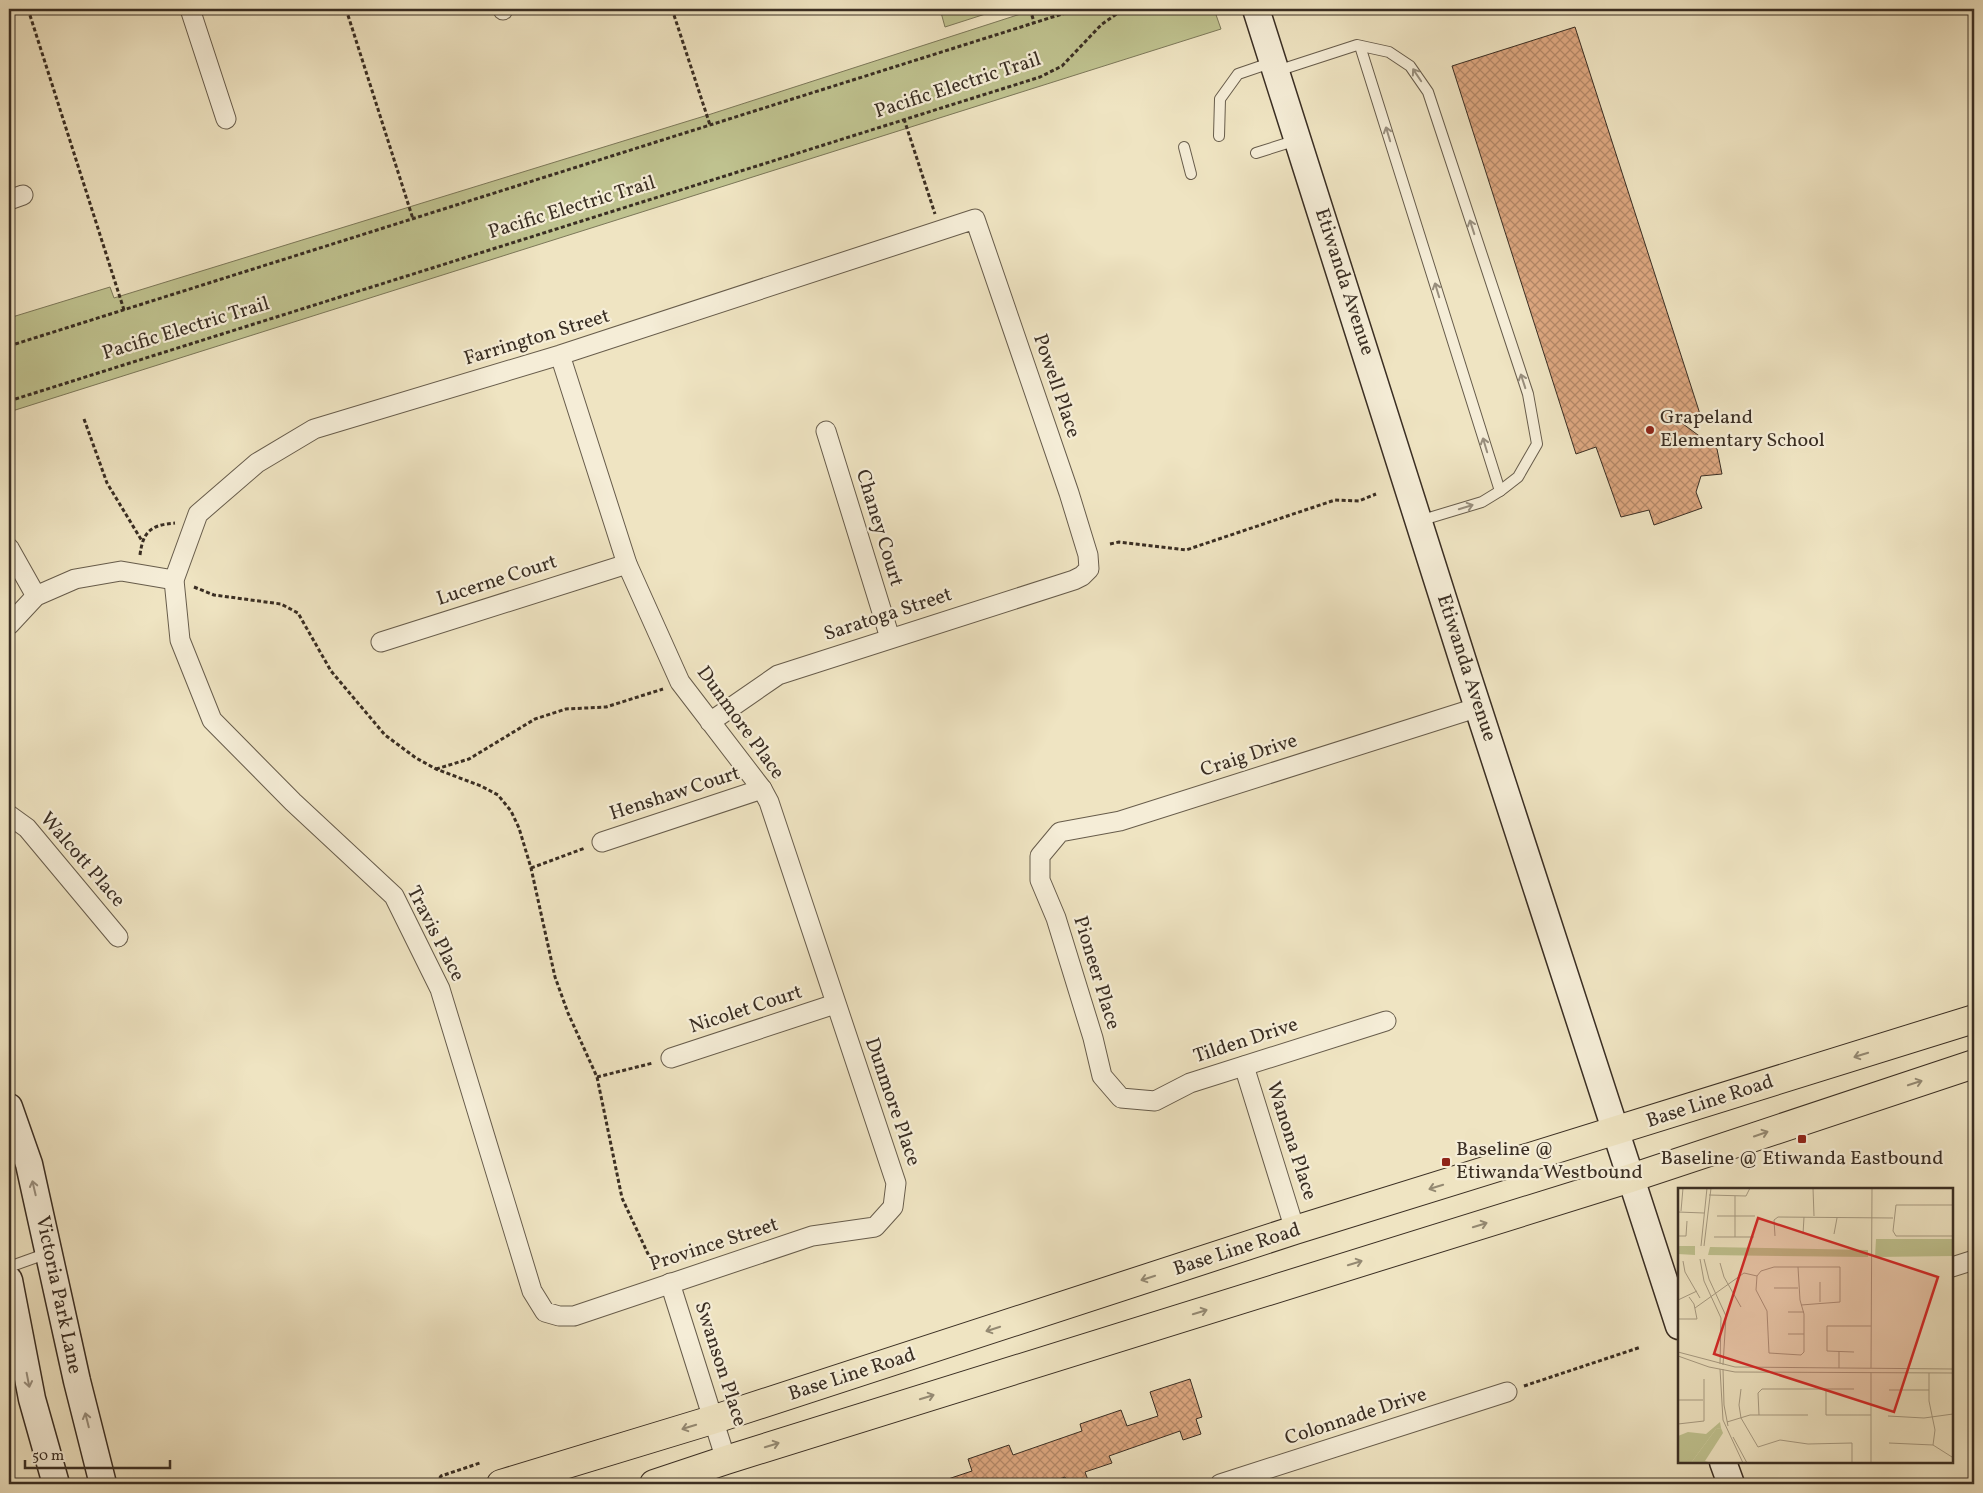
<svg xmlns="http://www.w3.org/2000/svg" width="1983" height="1493" font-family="Vollkorn,serif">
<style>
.park{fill:#bfc28f;stroke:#7c7859}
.building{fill:url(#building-cross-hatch);stroke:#3a2e23}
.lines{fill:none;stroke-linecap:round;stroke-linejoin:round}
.lane-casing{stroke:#675c4b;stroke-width:12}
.street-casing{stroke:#675c4b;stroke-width:21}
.secondary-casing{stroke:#3a2e23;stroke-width:29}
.primary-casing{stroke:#3a2e23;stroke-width:30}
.path{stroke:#3a2e23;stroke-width:3;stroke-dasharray:4 2.5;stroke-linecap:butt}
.lane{stroke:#f5edd7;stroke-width:10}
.street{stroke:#f5edd7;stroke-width:19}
.secondary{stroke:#f5edd7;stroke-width:26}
.primary{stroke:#efe4c2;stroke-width:28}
.oneway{stroke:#988e7d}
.oneway2{stroke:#948972}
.poi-dot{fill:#8f2418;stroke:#f5edd7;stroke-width:2}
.labels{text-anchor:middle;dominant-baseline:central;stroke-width:4.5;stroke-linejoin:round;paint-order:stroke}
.street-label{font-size:20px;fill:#3a2e23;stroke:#f5edd7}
.poi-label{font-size:20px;fill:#3a2e23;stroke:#f5edd7;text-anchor:start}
.inset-road{fill:none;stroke:#a79b82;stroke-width:1}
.view{fill:#d62828;fill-opacity:0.15;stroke:#d62828;stroke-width:2.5}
.inset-edge{fill:none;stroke:#3a2e23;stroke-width:2.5}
</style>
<defs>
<pattern id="building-cross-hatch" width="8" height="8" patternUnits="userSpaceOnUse" patternTransform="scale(1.25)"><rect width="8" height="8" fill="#dda780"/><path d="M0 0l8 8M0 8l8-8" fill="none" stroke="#b48868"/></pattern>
</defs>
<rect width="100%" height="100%" fill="#efe4c2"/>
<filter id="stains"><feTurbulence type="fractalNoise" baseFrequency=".004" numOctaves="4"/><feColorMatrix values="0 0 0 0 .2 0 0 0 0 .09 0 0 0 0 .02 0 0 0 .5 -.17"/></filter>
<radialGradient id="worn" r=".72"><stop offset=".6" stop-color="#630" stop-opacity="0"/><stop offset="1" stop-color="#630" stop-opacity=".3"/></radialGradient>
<g class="park">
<path d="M940,9H1001L945,27Z"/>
<path d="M1036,9H1214L1221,29L9,412V318L110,287L114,298L711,114Z"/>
</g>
<g class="building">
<path d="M1575,27L1700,414L1679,421L1717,449L1722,474L1701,476L1696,492L1702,508L1654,525L1649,510L1621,517L1596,447L1576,454L1452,66Z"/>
<path d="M1190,1379L1202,1417L1196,1419L1201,1434L1183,1440L1180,1431L1109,1456L1112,1463L1085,1472L1088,1480L1077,1484H1068L1065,1477L1045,1484H1035L1033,1480L1020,1484H942V1481L972,1471L968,1459L1009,1445L1013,1455L1082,1431L1080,1424L1121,1410L1127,1426L1158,1416L1150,1392Z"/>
</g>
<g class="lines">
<defs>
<g id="lane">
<path d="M1360,46L1500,491"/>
<path d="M1277,71L1357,45L1389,52L1410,66L1428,92L1528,394L1537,444L1518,477L1500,491L1482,502L1419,521"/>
<path d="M1219,136L1220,99L1238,74L1273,62"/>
<path d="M1184,147L1191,174"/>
<path d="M1256,153L1297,140"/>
<path d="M9,1267L48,1253"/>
</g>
<g id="street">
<path d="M190,9L226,119"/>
<path d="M503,9V10"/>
<path d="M9,200L23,195"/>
<path d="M560,355L627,564L680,682L762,789L769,802L896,1183L893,1207L875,1227L812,1236L574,1316H559L545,1312L532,1291L440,989L394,896L293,802L212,720L180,640L174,580L198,514L257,463L314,429L560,355L975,219L1069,493L1088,555L1089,569L1082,576L1074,580L778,675L710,722"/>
<path d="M826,431L890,638"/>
<path d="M9,548L36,596"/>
<path d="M9,625L36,596L75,579L121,571L174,580"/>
<path d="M381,642L627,564"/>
<path d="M9,815L27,828L118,937"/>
<path d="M602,842L762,789"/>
<path d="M1386,1021L1190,1083L1155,1101L1121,1098L1102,1076L1093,1038L1056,918L1040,880V856L1060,832L1120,821L1479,707"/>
<path d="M671,1058L835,1004"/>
<path d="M1244,1066L1295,1230"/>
<path d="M1952,1267L1974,1260"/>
<path d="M670,1283L726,1460"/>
<path d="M1220,1484L1507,1392"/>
</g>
<g id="secondary">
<path d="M1256,9L1468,677L1679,1326"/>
<path d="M9,1107L29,1164L77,1381L103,1484"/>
<path d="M9,1280L32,1399L56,1484"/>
<path d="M1723,1462L1731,1484"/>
</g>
<g id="primary">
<path d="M501,1484L715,1419L1295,1230L1974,1019"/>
<path d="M654,1484L726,1460L1631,1178L1974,1064"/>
</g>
</defs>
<use href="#lane" class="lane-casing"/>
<use href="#street" class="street-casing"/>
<use href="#secondary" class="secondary-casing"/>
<use href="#primary" class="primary-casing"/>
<g class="path">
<path d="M28,9L124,310"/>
<path d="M346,9L413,219"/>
<path d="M672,9L710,125"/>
<path d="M1030,9L1034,22"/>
<path d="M904,119L935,214"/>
<path d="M9,346L1078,9"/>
<path d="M9,401L1040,77L1062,66L1102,24L1124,9"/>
<path d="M84,419L107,483L142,541"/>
<path d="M1110,544L1119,542L1186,550L1335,500L1359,501L1376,494"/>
<path d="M140,555C143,531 151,525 175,523"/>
<path d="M194,587L214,595L281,604L298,613L331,671L385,735L416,758L436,769L481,786L498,795L511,811L519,828L531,868L555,977L568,1013L597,1077L622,1198L655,1269"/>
<path d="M436,769L469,759L535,719L566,709L606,707L663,689"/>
<path d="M531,868L585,848"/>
<path d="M597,1077L653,1063"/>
<path d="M1524,1386L1641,1347"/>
<path d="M429,1484L437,1482L441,1476L480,1463"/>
</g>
<use href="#lane" class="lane"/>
<use href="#street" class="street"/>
<use href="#secondary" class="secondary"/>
<use href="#primary" class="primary"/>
</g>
<defs><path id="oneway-shaft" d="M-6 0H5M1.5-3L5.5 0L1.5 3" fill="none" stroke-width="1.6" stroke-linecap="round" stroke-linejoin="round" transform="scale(1.25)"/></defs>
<g class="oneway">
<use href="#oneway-shaft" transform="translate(1417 75) rotate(-124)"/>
<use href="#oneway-shaft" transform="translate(1388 134) rotate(-107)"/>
<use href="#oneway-shaft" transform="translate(1472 227) rotate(-108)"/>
<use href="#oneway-shaft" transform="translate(1437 290) rotate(-107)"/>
<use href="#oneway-shaft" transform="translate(1523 381) rotate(-108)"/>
<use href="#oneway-shaft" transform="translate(1485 445) rotate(-107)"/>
<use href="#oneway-shaft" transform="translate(1466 507) rotate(-17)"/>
<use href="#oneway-shaft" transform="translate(34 1188) rotate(-103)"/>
<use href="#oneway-shaft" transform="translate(28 1380) rotate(79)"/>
<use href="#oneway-shaft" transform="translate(87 1420) rotate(-104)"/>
</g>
<g class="oneway2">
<use href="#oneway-shaft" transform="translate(1861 1055) rotate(163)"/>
<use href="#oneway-shaft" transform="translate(1915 1083) rotate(-18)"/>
<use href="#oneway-shaft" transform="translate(1761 1134) rotate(-19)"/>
<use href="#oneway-shaft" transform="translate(1436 1187) rotate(163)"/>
<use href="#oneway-shaft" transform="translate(1480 1225) rotate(-17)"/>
<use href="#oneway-shaft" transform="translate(1355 1263) rotate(-17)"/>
<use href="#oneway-shaft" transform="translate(1148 1278) rotate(162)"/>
<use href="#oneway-shaft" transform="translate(1200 1312) rotate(-17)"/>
<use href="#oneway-shaft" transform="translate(993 1329) rotate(162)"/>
<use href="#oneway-shaft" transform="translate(927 1397) rotate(-17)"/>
<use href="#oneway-shaft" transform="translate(689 1427) rotate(163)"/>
<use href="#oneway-shaft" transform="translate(772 1445) rotate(-17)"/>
</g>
<g class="poi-dot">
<circle cx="1650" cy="430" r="5"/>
<rect x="1797" y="1134" width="10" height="10" rx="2.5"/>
<rect x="1441" y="1157" width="10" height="10" rx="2.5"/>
</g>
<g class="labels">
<g class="street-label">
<text transform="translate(958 86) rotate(-18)">Pacific Electric Trail</text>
<text transform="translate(572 208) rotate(-17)">Pacific Electric Trail</text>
<text transform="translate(1344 282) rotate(72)">Etiwanda Avenue</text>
<text transform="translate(186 329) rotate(-17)">Pacific Electric Trail</text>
<text transform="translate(537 338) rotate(-17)">Farrington Street</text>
<text transform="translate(1056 386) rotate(71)">Powell Place</text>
<text transform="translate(879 528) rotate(73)">Chaney Court</text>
<text transform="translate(497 581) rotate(-18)">Lucerne Court</text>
<text transform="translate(888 615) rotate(-18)">Saratoga Street</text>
<text transform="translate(1466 668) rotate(72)">Etiwanda Avenue</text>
<text transform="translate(740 723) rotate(54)">Dunmore Place</text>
<text transform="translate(1249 756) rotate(-18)">Craig Drive</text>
<text transform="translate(675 794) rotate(-18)">Henshaw Court</text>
<text transform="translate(82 860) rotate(49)">Walcott Place</text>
<text transform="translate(435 934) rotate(63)">Travis Place</text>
<text transform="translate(1096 973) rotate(73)">Pioneer Place</text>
<text transform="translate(746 1010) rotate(-18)">Nicolet Court</text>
<text transform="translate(1246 1041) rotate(-18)">Tilden Drive</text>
<text transform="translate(892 1102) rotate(71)">Dunmore Place</text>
<text transform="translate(1710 1102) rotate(-18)">Base Line Road</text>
<text transform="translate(1291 1141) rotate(72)">Wanona Place</text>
<text transform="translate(714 1245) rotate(-18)">Province Street</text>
<text transform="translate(1237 1250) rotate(-18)">Base Line Road</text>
<text transform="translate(58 1295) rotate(78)">Victoria Park Lane</text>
<text transform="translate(720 1364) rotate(72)">Swanson Place</text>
<text transform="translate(852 1375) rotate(-18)">Base Line Road</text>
<text transform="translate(1356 1417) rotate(-18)">Colonnade Drive</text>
</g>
<g class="poi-label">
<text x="1660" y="418">Grapeland<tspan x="1660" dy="23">Elementary School</tspan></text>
<text x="1456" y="1150">Baseline @<tspan x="1456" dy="23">Etiwanda Westbound</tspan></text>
<text x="1802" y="1159" text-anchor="middle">Baseline @ Etiwanda Eastbound</text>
</g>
</g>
<g transform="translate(1678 1188)">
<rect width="275" height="275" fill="#efe4c2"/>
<path d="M43,240L45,245L27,273L34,275H13L38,241Z" fill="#bfc28f"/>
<path d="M198,51H275V68L197,69ZM0,58H17V67L0,66ZM32,59L190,62V69L30,67ZM42,234L43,240L38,241L13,275H0V248L10,244L28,246Z" fill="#bfc28f"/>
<path class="inset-road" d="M135,0L136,28M31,7L68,8L72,0M57,8V49M275,17H218L215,43L218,48H275M3,23L5,0M0,24L26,25M39,28H77M125,46L126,29M156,46L159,30M0,48H8L9,33M97,48L96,32L100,29L215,30M36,49H76M23,58L29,0M26,58L33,0M22,71L26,93L43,130L42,176M26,71L31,91L48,128L45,177M5,73L7,84L22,110M42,75L46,89L63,119M79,88L78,102L89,123L91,165L123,167L126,164V126L122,112L120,79M79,88L83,83L96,79H162V114L123,117M96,100H120M0,112L19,103M142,114V94M17,120L66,85L79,88M110,124H126M0,131H19L16,116L11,109M110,146H126M0,164L57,179L275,181M176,164L149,163V138H193M0,168L31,179L57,184L275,185M161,180V163M193,180L194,0M42,181L45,232L65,275M45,181L46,217L50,238M251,185V213L257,242L255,257M63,201L61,217L63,230L80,259L102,252L130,256L174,255V275M148,201V227H193M211,202H251M0,212H25M81,227L80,205L84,201H176M210,228L246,230L275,226M49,234L72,227H130M0,236L26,233V191M55,249L69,275M211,255L255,257L274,269M193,275V184"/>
<path class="view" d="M80,30L260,89L216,224L36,166Z"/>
<rect width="275" height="275" class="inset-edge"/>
</g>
<rect width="1983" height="1493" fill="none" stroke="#efe4c2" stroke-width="30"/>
<rect x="10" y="10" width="1963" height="1473" fill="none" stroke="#3a2e23" stroke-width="2.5"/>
<rect x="15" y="15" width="1953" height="1463" fill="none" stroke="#3a2e23"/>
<path d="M25 1460v8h145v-8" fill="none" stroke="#3a2e23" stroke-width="2.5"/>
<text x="32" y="1460" font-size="15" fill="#3a2e23" stroke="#f5edd7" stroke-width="4" paint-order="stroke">50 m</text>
<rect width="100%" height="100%" filter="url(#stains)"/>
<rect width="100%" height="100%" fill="url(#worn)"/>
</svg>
